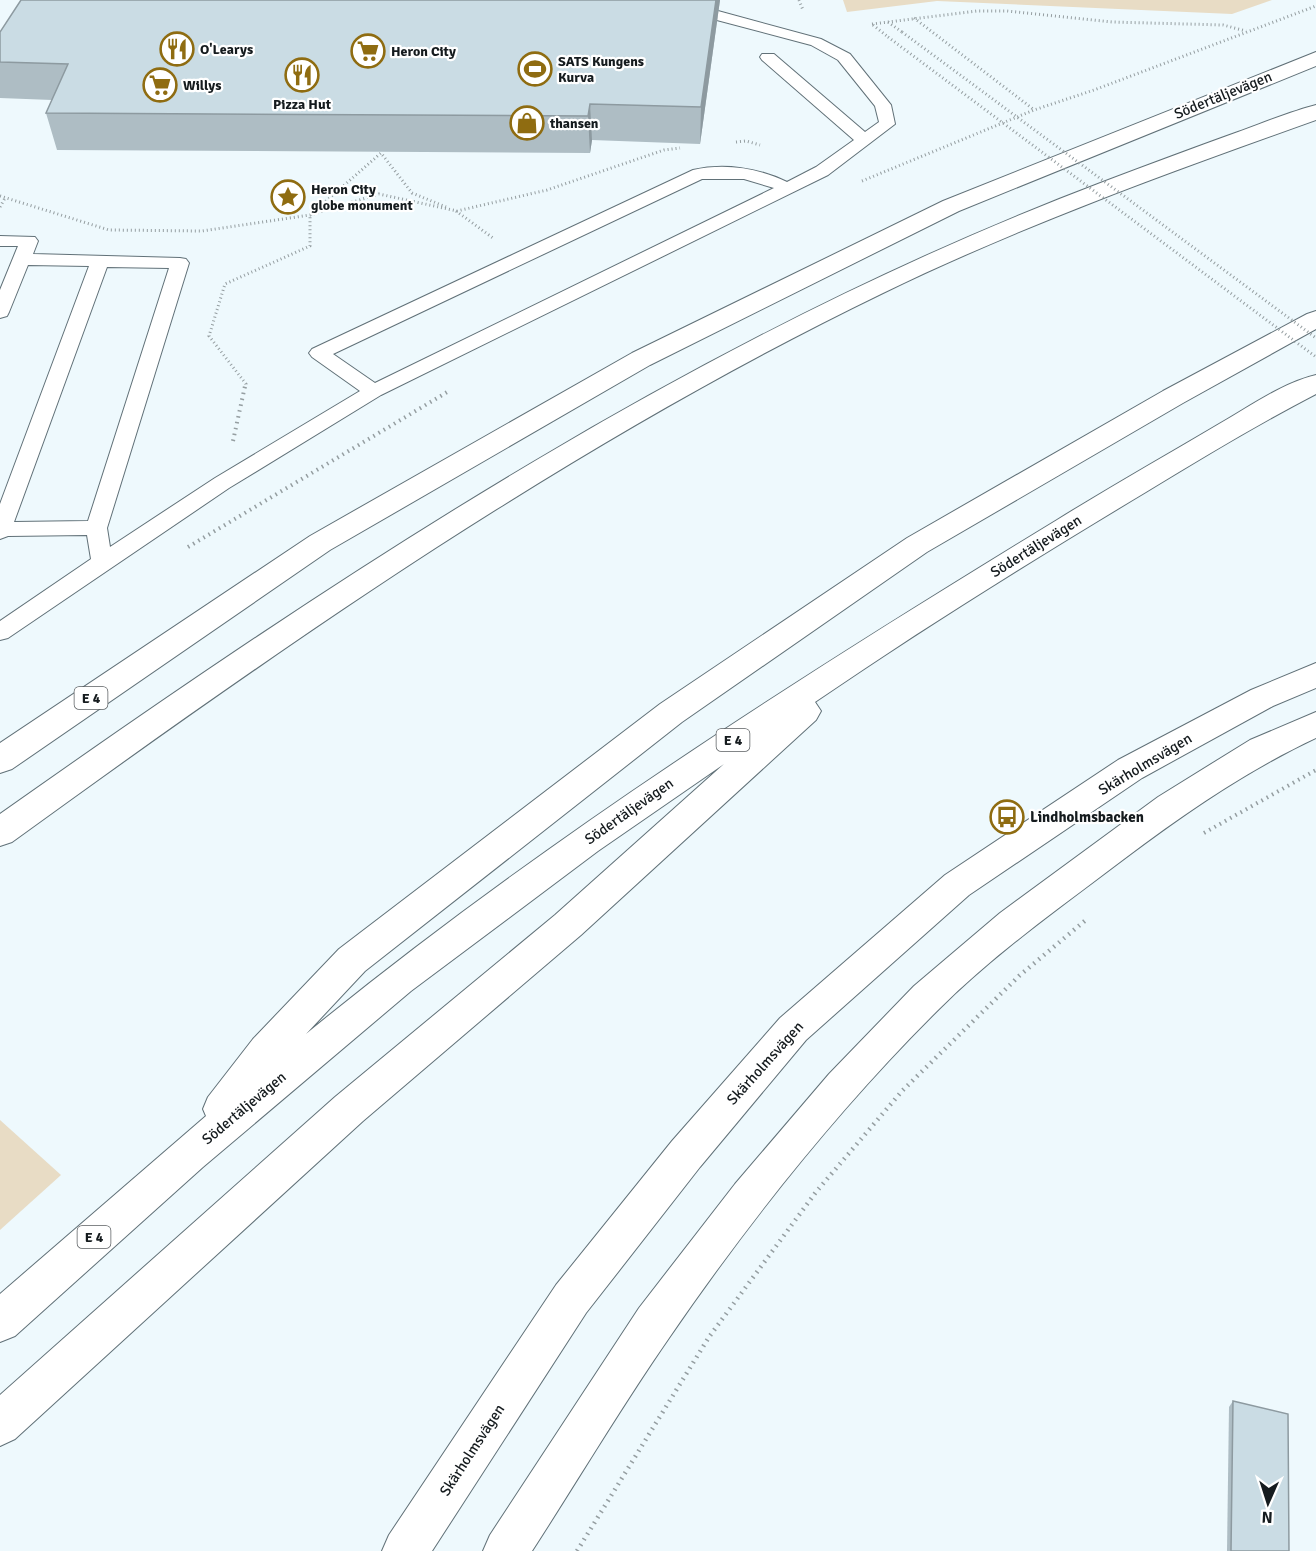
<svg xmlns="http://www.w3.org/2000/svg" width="1316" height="1551" font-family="Signika,sans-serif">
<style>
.green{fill:#e8dcc5}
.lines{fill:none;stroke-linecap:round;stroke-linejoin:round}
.service-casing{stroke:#617178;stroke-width:2}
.secondary-casing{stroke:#617178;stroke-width:2}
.motorway-casing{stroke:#617178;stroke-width:2}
.path-far2{stroke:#959ea1;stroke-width:3;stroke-dasharray:1 3;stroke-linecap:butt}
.path-far1{stroke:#959ea1;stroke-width:4;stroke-dasharray:1.5 4.5;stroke-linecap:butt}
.path{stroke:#959ea1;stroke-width:4.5;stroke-dasharray:1.5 5;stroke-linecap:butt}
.service{fill:#fff;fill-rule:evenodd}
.secondary{fill:#fff;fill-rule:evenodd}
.motorway{fill:#fff;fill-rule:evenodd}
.path-bridge{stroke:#959ea1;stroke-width:3;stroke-dasharray:1 3;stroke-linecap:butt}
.wall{fill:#aebdc4}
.shaded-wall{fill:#8d9aa0}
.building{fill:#cadce4;stroke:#8d9aa0;stroke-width:1.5}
.labels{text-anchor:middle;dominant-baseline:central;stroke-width:4.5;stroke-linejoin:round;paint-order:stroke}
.far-poi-label{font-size:14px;font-weight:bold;fill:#151b1e;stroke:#fff;text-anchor:start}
.shield{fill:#fff;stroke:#5b5f62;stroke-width:1.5}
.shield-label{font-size:14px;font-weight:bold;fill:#151b1e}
.street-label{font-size:15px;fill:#151b1e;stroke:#fff}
.poi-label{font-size:15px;font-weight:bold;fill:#151b1e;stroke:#fff;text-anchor:start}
</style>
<rect width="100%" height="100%" fill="#eef9fd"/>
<g class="green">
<path d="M843,0H1272L1232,14L937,1L847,12Z"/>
<path d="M0,1120L61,1175L0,1230Z"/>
</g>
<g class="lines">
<defs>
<path id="service" d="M718,11L821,39L850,54L891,105L895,124L828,175L381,395L229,488L8,638L0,640V621L91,559L87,535L8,536L0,539V504L89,266L28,265L9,312L7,316L0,318V290L18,246H0V236L35,237L38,241L33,254L180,258L186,259L189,263L107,528L110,547L215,478L360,391L312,357L309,353L312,349L693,170C724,163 759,168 787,182L816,167L854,140L762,60L760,57L762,54H774L865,132L879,122L875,106L838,60L811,45L713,19L710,16L713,13ZM702,179H744L774,188L375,383L333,354ZM107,267L169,268L88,521L14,522Z"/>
<g id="secondary">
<path d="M1316,663V688L1273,706L1142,778L969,895L806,1040L700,1167L586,1313L432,1551H382L389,1535L556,1285L672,1141L780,1018L945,875L1118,760L1251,690Z"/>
<path d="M1316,712V738C1239,774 1171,823 1104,874C1047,917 989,959 939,1009C841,1106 747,1224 669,1338C621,1407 578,1480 532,1551H483L490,1535L639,1308L735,1184L829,1074L914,986L1000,913L1158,797L1250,740Z"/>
</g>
<g id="motorway">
<path d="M1316,52V66L959,211L650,365L330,550L12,769L0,773V743L310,536L632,353L943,201Z"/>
<path d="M1316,105V120C1170,172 1023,225 883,293C573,443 290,640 12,842L0,846V814C347,569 704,333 1103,182C1148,165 1193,148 1238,132C1263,123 1289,112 1316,105Z"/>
<path d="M1316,311V329L1183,403L927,552L682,722L365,971L306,1034C540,842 798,678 1057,520C1110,487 1165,456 1219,424C1249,407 1282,383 1316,375V394C1258,424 1202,458 1146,492C1034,559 923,628 815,702L821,711L816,720L581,935L363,1121L15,1439L0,1446V1395L335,1097L555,915L724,764L598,851L411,991L203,1167L15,1336L0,1342V1294L206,1116L203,1109L208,1097L253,1039L339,949L660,704L907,538L1163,391L1307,314Z"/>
</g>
</defs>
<use href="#service" class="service-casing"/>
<use href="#secondary" class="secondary-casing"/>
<use href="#motorway" class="motorway-casing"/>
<g class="path-far2">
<path d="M799,0L803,10"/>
<path d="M914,18L1033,109"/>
<path d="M888,22L902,32"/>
<path d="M872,24L977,11H1007L1112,22L1223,25L1246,31"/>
<path d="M873,25L888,37"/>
<path d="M736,142L746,141L760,145"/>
<path d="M862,181L1034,110L1094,90L1316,6"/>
<path d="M0,196L109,230L202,231L310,215L379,194L457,211L547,190L664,150L680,148"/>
<path d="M0,207L5,198"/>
<path d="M456,211L493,238"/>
<path d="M245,388L246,384L209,336L225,284L310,246V215L381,153L412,193L446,207"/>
</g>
<g class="path-far1">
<path d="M233,441L245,386"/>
<path d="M188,547L449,391"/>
<path d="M1204,833L1316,770"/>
</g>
<path class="path" d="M577,1551L709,1337L816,1192L902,1091L1019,976L1087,919"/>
<use href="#service" class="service"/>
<use href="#secondary" class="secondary"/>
<use href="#motorway" class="motorway"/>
<g class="path-bridge">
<path d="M902,32L1316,338"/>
<path d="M888,37L1316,357"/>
</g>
</g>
<g class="wall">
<path d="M720,0L700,144L592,140L590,153L57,150L46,113L52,100L0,98V32Z"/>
<path d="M1233,1401L1289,1551H1227L1229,1407Z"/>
</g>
<g class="shaded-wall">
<path d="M716,0H720L700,144L701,107Z"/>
<path d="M590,104L592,140L590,153L588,116Z"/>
</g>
<g class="building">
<path d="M21,0H716L701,107L590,104L588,116L46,113L68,64L0,62V32Z"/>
<path d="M1233,1401L1288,1414L1289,1551H1231Z"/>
</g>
<defs>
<symbol id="restaurant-ring" viewBox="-11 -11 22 22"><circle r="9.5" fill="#fff" stroke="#8f6c11" stroke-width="1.5"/><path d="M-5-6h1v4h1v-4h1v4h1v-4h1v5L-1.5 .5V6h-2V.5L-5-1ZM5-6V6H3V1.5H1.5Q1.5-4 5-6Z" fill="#8f6c11"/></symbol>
<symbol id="supermarket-ring" viewBox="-11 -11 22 22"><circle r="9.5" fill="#fff" stroke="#8f6c11" stroke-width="1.5"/><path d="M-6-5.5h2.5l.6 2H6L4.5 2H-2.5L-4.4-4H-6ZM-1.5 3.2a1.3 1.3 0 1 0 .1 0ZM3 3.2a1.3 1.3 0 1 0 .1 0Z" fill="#8f6c11"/></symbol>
<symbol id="stadium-ring" viewBox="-11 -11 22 22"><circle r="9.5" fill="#fff" stroke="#8f6c11" stroke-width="1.5"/><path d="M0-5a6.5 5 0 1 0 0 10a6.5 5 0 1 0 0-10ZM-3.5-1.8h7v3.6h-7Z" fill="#8f6c11"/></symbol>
<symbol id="shop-ring" viewBox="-11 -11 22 22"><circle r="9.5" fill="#fff" stroke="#8f6c11" stroke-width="1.5"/><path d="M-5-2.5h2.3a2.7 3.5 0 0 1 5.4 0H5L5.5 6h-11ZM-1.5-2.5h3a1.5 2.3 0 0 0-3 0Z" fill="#8f6c11"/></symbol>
<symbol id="sight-ring" viewBox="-11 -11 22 22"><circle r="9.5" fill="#fff" stroke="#8f6c11" stroke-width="1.5"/><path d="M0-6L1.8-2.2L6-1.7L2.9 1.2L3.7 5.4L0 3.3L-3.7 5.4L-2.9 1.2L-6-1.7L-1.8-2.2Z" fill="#8f6c11"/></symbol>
<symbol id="bus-ring" viewBox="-11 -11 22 22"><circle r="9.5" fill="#fff" stroke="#8f6c11" stroke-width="1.5"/><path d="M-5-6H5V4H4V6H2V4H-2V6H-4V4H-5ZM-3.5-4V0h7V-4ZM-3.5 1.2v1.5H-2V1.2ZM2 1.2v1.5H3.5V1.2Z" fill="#8f6c11"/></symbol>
</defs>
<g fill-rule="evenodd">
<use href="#restaurant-ring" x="158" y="30" width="38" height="38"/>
<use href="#supermarket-ring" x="349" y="32" width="38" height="38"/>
<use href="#stadium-ring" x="516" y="50" width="38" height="38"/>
<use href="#restaurant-ring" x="283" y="56" width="38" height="38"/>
<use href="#supermarket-ring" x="141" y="66" width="38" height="38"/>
<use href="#shop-ring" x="508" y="104" width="38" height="38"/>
<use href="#sight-ring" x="269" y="178" width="38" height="38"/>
<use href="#bus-ring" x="988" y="798" width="38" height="38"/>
</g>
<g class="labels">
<g class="far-poi-label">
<text x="200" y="49">O'Learys</text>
<text x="391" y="51">Heron City</text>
<text x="558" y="61">SATS Kungens<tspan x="558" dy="16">Kurva</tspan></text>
<text x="183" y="85">Willys</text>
<text x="302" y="104" text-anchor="middle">Pizza Hut</text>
<text x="550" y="123">thansen</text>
<text x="311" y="189">Heron City<tspan x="311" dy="16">globe monument</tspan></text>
</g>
<g class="shield">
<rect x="74.5" y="687" width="33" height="22" rx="4.5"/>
<rect x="716.5" y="729" width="33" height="22" rx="4.5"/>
<rect x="77.5" y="1226" width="33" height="22" rx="4.5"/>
</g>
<g class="shield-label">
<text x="91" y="698">E 4</text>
<text x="733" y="740">E 4</text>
<text x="94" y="1237">E 4</text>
</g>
<g class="street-label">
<text transform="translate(1223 95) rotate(-22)">Södertäljevägen</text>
<text transform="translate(1036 546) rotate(-32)">Södertäljevägen</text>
<text transform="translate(1145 764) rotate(-31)">Skärholmsvägen</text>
<text transform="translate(629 811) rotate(-35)">Södertäljevägen</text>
<text transform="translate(765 1063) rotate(-48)">Skärholmsvägen</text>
<text transform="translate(244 1108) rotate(-40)">Södertäljevägen</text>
<text transform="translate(472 1450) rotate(-57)">Skärholmsvägen</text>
</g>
<g class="poi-label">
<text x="1030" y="817">Lindholmsbacken</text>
</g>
</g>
<g transform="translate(1268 1503) rotate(183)" stroke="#ffffff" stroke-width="4.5" paint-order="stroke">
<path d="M0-4.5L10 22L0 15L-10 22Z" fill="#151b1e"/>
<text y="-9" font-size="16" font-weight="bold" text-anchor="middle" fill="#151b1e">N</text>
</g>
</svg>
